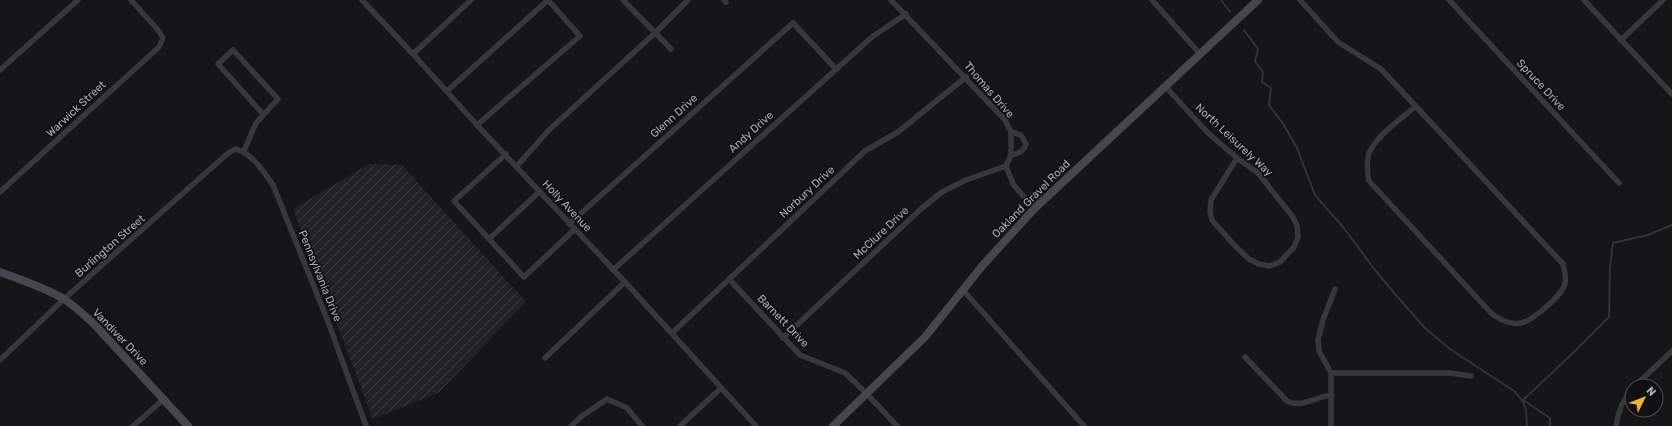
<svg xmlns="http://www.w3.org/2000/svg" width="1672" height="426" font-family="Rubik,sans-serif">
<style>
.industrial{fill:url(#industrial-furrows)}
.lines{fill:none;stroke-linecap:round;stroke-linejoin:round}
.stream{stroke:#2c353c;stroke-width:2}
.street{stroke:#37383d;stroke-width:5.5}
.secondary{stroke:#45474d;stroke-width:8}
.labels{text-anchor:middle;dominant-baseline:central;stroke-width:3.5;stroke-linejoin:round;paint-order:stroke}
.street-label{font-size:11px;fill:#a8adb8;stroke:#111113}
</style>
<defs>
<pattern id="industrial-furrows" width="10" height="10" patternUnits="userSpaceOnUse"><rect width="10" height="10" fill="#222225"/><path d="M-1 1l2-2M0 10L10 0M9 11l2-2" fill="none" stroke="#3f3f43"/></pattern>
</defs>
<rect width="100%" height="100%" fill="#161618"/>
<path class="industrial" d="M369,164L402,165L526,302L438,393L373,419L293,209Z"/>
<g class="lines">
<g class="stream">
<path d="M1221,0L1230,12"/>
<path d="M1244,30L1258,49L1255,61L1263,72L1262,82L1271,88L1269,105L1284,125L1297,148L1315,195L1343,227L1375,270L1395,294L1425,328L1450,349L1514,391C1527,404 1526,409 1527,426"/>
<path d="M1550,426V418L1523,400L1573,353L1609,317L1610,267L1613,243L1648,235L1672,225"/>
</g>
<g class="street">
<path d="M362,0L413,54L477,125L625,282L756,426"/>
<path d="M623,0L671,49"/>
<path d="M724,0L726,2"/>
<path d="M891,0L1005,120L1011,132V155L1006,166L1013,184L1034,209"/>
<path d="M1152,0L1200,54"/>
<path d="M1300,0L1338,42L1381,69L1563,264C1564,270 1567,278 1565,283C1563,295 1532,321 1521,323C1510,325 1501,320 1492,314L1369,181C1367,171 1366,162 1369,153C1377,135 1402,118 1416,106"/>
<path d="M1449,0L1619,183"/>
<path d="M1584,0L1672,94"/>
<path d="M1621,40L1663,0"/>
<path d="M413,54L471,0"/>
<path d="M0,70L78,0"/>
<path d="M1165,86L1208,133L1237,158L1258,173L1293,217L1297,226L1298,237L1294,247L1280,262L1270,266L1259,264L1249,259L1235,246L1212,220L1210,211L1211,200L1237,158"/>
<path d="M447,91L548,0"/>
<path d="M477,125L580,36L548,0"/>
<path d="M244,151L256,123L278,99L233,50L218,64L263,114"/>
<path d="M506,154L454,201L524,277L575,229"/>
<path d="M1011,155C1018,154 1024,151 1026,144L1021,135L1011,132"/>
<path d="M517,166L549,130L655,33L688,0"/>
<path d="M0,192L159,47L163,38L158,30L131,0"/>
<path d="M569,224L793,23L836,69"/>
<path d="M489,239L540,191"/>
<path d="M613,270L872,37L906,14"/>
<path d="M729,279L800,355L845,373L867,394L897,426"/>
<path d="M963,290L1084,426"/>
<path d="M672,333L865,151L898,132L966,77"/>
<path d="M783,338L922,208L942,192L966,180L1006,166"/>
<path d="M1245,357L1287,401C1300,409 1318,396 1332,395"/>
<path d="M545,358L625,282"/>
<path d="M0,360L64,299L227,154L235,149C251,152 264,172 273,185L327,319L366,426"/>
<path d="M1331,373H1450L1471,376"/>
<path d="M1635,386L1672,351"/>
<path d="M133,426L164,399"/>
<path d="M571,426L582,416L607,399L627,408L642,426"/>
<path d="M680,426L721,388"/>
<path d="M1331,426V373L1319,351L1318,340L1323,320L1335,289"/>
<path d="M1616,426C1618,411 1622,400 1632,389"/>
</g>
<g class="secondary">
<path d="M0,272C21,280 44,287 64,299C75,306 85,316 95,325L188,426"/>
<path d="M833,426L925,337L983,265L1034,209L1258,0"/>
</g>
</g>
<g class="labels">
<g class="street-label">
<text transform="translate(1541 85) rotate(47)">Spruce Drive</text>
<text transform="translate(989 90) rotate(49)">Thomas Drive</text>
<text transform="translate(76 109) rotate(-43)">Warwick Street</text>
<text transform="translate(674 116) rotate(-42)">Glenn Drive</text>
<text transform="translate(751 132) rotate(-42)">Andy Drive</text>
<text transform="translate(1234 140) rotate(43)">North Leisurely Way</text>
<text transform="translate(807 192) rotate(-43)">Norbury Drive</text>
<text transform="translate(1031 199) rotate(-45)">Oakland Gravel Road</text>
<text transform="translate(567 206) rotate(47)">Holly Avenue</text>
<text transform="translate(881 233) rotate(-43)">McClure Drive</text>
<text transform="translate(110 246) rotate(-41)">Burlington Street</text>
<text transform="translate(320 276) rotate(68)">Pennsylvania Drive</text>
<text transform="translate(783 321) rotate(46)">Barnett Drive</text>
<text transform="translate(120 337) rotate(46)">Vandiver Drive</text>
</g>
</g>
<g transform="translate(1644 398) rotate(47)"><circle r="19" fill="#111113" stroke="#4d4f55"/>
<path d="M0-3L7 15L0 10L-7 15Z" fill="#f2b134"/>
<text y="-6" font-size="11" font-weight="bold" text-anchor="middle" fill="#a8adb8">N</text>
</g>
</svg>
